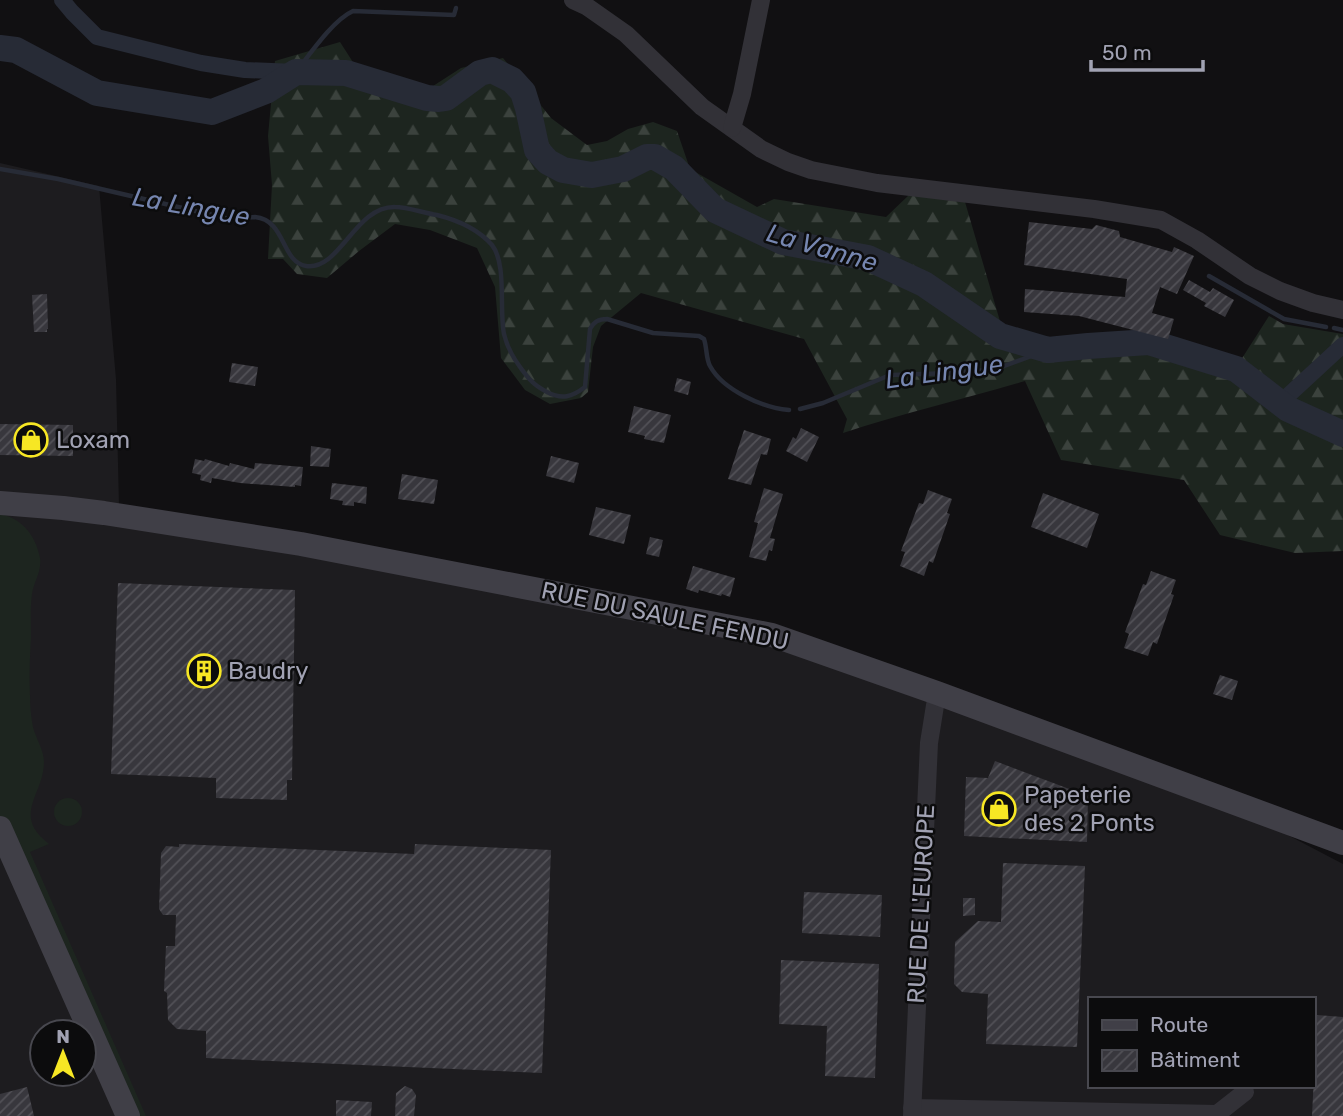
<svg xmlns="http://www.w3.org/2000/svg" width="1343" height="1116" font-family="Rubik,sans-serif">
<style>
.built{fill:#1d1c1f;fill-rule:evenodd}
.grass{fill:#1d251f}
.forest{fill:url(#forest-firs)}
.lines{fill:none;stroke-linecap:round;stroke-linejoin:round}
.stream{stroke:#272b36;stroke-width:4.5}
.canal{stroke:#272b36;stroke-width:16}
.river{stroke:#272b36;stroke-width:26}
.building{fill:url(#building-hatch)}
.street{stroke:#323137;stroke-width:18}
.secondary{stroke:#403f47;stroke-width:24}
.labels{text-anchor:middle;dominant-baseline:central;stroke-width:5;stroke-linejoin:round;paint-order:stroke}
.poi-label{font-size:24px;fill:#a1a2b3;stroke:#0c0c0d;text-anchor:start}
.street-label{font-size:24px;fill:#a1a2b3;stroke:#0c0c0d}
.water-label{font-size:26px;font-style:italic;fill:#7686b0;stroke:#0c0c0d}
</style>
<defs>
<pattern id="forest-firs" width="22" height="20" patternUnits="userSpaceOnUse" patternTransform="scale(1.75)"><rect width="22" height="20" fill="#1d251f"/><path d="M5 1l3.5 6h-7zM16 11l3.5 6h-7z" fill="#3b423d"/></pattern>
<pattern id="building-hatch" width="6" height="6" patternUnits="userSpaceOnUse" patternTransform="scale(1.75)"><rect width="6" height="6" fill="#38373d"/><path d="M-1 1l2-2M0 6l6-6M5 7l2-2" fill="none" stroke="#525157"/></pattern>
</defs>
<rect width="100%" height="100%" fill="#111012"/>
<path class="built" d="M0,163L99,186L116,379L119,506L647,603L1181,779L1343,864V1116H0ZM1089,999H1313V1086H1089ZM42,1032H84V1074H42Z"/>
<g class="grass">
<path d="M0,514C22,518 36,536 40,558C42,571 34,581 32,594C30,608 31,623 31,637C30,656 29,676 30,695C30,705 31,717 33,727C36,739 44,750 44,762C44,795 11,815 49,844L30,852L146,1116H131L0,821Z"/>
<circle cx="68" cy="812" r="14"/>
</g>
<path class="forest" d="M340,42L358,70L430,88L461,68L503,58L551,118L587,145L607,141L628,129L653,122L677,131L690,169L757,207L774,199L886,217L909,195L965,202L1002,328L1049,342L1152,337L1239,363L1269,316L1283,324L1343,334V551L1295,553L1220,535L1184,480L1061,460L1025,381C965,399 903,413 843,433L847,419L804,339L641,293L601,326L593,347L588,392L581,398L550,404L525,390L501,358L495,287L477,248L430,230L395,224L359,251L327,278L297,274L283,259H268L272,185L268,136L275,61Z"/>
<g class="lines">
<g class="stream">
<path d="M296,72C310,54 333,20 353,11L454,15L456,8"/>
<path d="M0,169L58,179L234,220C241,219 248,217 255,217C286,220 281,262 306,266C340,271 355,206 395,207C408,207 423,213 437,215C457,220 478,229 492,245C507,264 499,310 504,334C507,347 512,356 520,367C529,379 533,385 547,392C562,400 572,397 585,387L590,329C594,322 598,319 607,319L653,333L699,336L704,339C707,348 706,359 710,366C723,390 763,408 789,410"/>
<path d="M1209,276L1284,319L1326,327"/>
<path d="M1334,328L1343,330"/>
<path d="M800,409L823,403L890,375L954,373L996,369L1048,350"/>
</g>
<g class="canal">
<path d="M62,0L72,12L97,37L201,63L245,70L296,72"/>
<path d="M1280,403L1343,345"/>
</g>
<path class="river" d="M0,48L16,50L97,93L212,112L266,91L296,72L346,73L427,98L439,99L446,98L480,73L492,70L512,80L523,92L528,108L537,150L548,162L563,170L592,175L623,169L647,157H655L674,168L715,210L783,242L868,258L924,284L1000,336L1048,350L1088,346L1149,342L1236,369L1288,409L1343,434"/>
</g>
<g class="building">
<path d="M1029,222L1092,229L1096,225L1119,231L1120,237L1172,252L1174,247L1194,256L1177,294L1160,287L1152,313L1174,319L1168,339L1079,316L1024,312L1025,289L1125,297L1127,279L1024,265Z"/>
<path d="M1189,280L1210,292L1213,288L1234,300L1225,317L1204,306L1206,303L1183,290Z"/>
<path d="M47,294L48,329H47V332H34L32,295Z"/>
<path d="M232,363L258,367L255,386L229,382Z"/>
<path d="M677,378L691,382L688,395L674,391Z"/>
<path d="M634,406L671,415L664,443L644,439L645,436L628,432Z"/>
<path d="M0,424L73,425V456L0,455Z"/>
<path d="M801,428L819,437L807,462L786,451L793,437L796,439Z"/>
<path d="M744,430L771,439L767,455L761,454L751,485L728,479Z"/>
<path d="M311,446L331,449L329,467L310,466Z"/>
<path d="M551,456L579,463L574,483L546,476Z"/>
<path d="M195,459L204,461L205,459L229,466L230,463L254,469L255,463L303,467L301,486L295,485V487L240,483L212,478L211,483L200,480L201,475L192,473Z"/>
<path d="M402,474L438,480L434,504L398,499Z"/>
<path d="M332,483L367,487L366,504L354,502V506L342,505L343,501L330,499Z"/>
<path d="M764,488L783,494L770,538L775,539L772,551L769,550L766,561L749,557L758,523L754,522Z"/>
<path d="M928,490L952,499L947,513L950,514L933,563L929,561L924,576L900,566L905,552L901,551L919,503L923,504Z"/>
<path d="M1043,493L1099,514L1087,548L1031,527Z"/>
<path d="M596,507L631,515L624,544L589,535Z"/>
<path d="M650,537L663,540L659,557L646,554Z"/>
<path d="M693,566L735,578L730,597L722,594L721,596L699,590L698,593L686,589Z"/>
<path d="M1151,571L1176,580L1171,594L1174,595L1157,644L1153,642L1148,656L1124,648L1129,634L1125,632L1143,584L1146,585Z"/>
<path d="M118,583L295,590L292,780H287V800L216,798V778L111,774Z"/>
<path d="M1220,675L1238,681L1232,700L1213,694Z"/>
<path d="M995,761L1088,796L1087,842L964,836L966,777L988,778Z"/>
<path d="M179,844L414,854L415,844L551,850L542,1073L206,1058V1031L177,1029L168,1020L167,993L164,991L166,946H175L176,915H163L159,909L161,853L166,846L179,847Z"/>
<path d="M1003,863L1085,866L1077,1047L986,1044L988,994L962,992L954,984L955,942L978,921L1001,922Z"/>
<path d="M804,892L882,895L880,937L802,933Z"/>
<path d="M963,898H975V915L963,916Z"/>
<path d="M781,960L879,964L875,1078L825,1076L827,1026L779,1024Z"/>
<path d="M1317,1015L1343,1017V1116H1312Z"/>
<path d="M405,1086L412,1089L416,1095L414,1116H395L396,1093Z"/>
<path d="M27,1087L34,1116H0V1094Z"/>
<path d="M336,1100L372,1102L371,1116H336Z"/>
</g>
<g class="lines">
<g class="street">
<path d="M573,0L586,6L626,34L702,107L761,149L788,162L811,170L877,183L1094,209L1161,220L1197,240L1250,276L1280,291L1313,303L1343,310"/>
<path d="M732,128L742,94L761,0"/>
<path d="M912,1108L1217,1114L1245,1092"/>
<path d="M912,1116L929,743L937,693"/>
</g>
<g class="secondary">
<path d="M0,503L63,508L104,513L301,544L772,635L937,693L1343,843"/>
<path d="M0,828L128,1116"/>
</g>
</g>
<defs>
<symbol id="shop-ring" viewBox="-11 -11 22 22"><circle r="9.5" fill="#0c0c0d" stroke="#f7e724" stroke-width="1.5"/><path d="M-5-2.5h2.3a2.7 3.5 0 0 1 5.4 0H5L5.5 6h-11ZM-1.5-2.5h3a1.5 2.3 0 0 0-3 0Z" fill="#f7e724"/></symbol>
<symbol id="building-ring" viewBox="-11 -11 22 22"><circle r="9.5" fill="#0c0c0d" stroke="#f7e724" stroke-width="1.5"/><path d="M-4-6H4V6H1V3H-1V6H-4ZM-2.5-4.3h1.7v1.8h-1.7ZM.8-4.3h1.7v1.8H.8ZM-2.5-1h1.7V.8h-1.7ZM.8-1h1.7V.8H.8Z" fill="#f7e724"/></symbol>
</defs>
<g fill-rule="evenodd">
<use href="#shop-ring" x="12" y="421" width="38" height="38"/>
<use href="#building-ring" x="185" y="652" width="38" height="38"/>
<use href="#shop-ring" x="980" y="790" width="38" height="38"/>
</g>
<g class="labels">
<g class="poi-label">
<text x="56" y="440">Loxam</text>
<text x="228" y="671">Baudry</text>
<text x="1024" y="795">Papeterie<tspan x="1024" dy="28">des 2 Ponts</tspan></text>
</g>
<g class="street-label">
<text transform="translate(665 616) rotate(12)">RUE DU SAULE FENDU</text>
<text transform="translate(921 904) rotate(-87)">RUE DE L'EUROPE</text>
</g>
<g class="water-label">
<text transform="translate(191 207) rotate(10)">La Lingue</text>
<text transform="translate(822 248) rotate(16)">La Vanne</text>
<text transform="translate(944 372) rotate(-8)">La Lingue</text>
</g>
</g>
<rect x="1088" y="997" width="228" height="91" fill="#0c0c0d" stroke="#48484f" stroke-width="2"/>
<rect x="1102" y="1020" width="35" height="10" fill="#403f47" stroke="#48484f" stroke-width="2"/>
<text x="1150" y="1032" font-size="21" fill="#a1a2b3">Route</text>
<rect x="1102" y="1050" width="35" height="21" fill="url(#building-hatch)" stroke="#48484f" stroke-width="2"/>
<text x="1150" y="1067" font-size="21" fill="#a1a2b3">Bâtiment</text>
<g transform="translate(63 1053)"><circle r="33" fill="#0c0c0d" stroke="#48484f" stroke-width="2"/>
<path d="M0-5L12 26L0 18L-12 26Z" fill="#f7e724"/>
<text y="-10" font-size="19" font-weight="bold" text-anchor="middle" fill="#a1a2b3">N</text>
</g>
<path d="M1091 60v10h112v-10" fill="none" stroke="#a1a2b3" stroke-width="3.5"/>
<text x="1102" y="60" font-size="21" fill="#a1a2b3" stroke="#0c0c0d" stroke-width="5" paint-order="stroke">50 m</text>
</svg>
